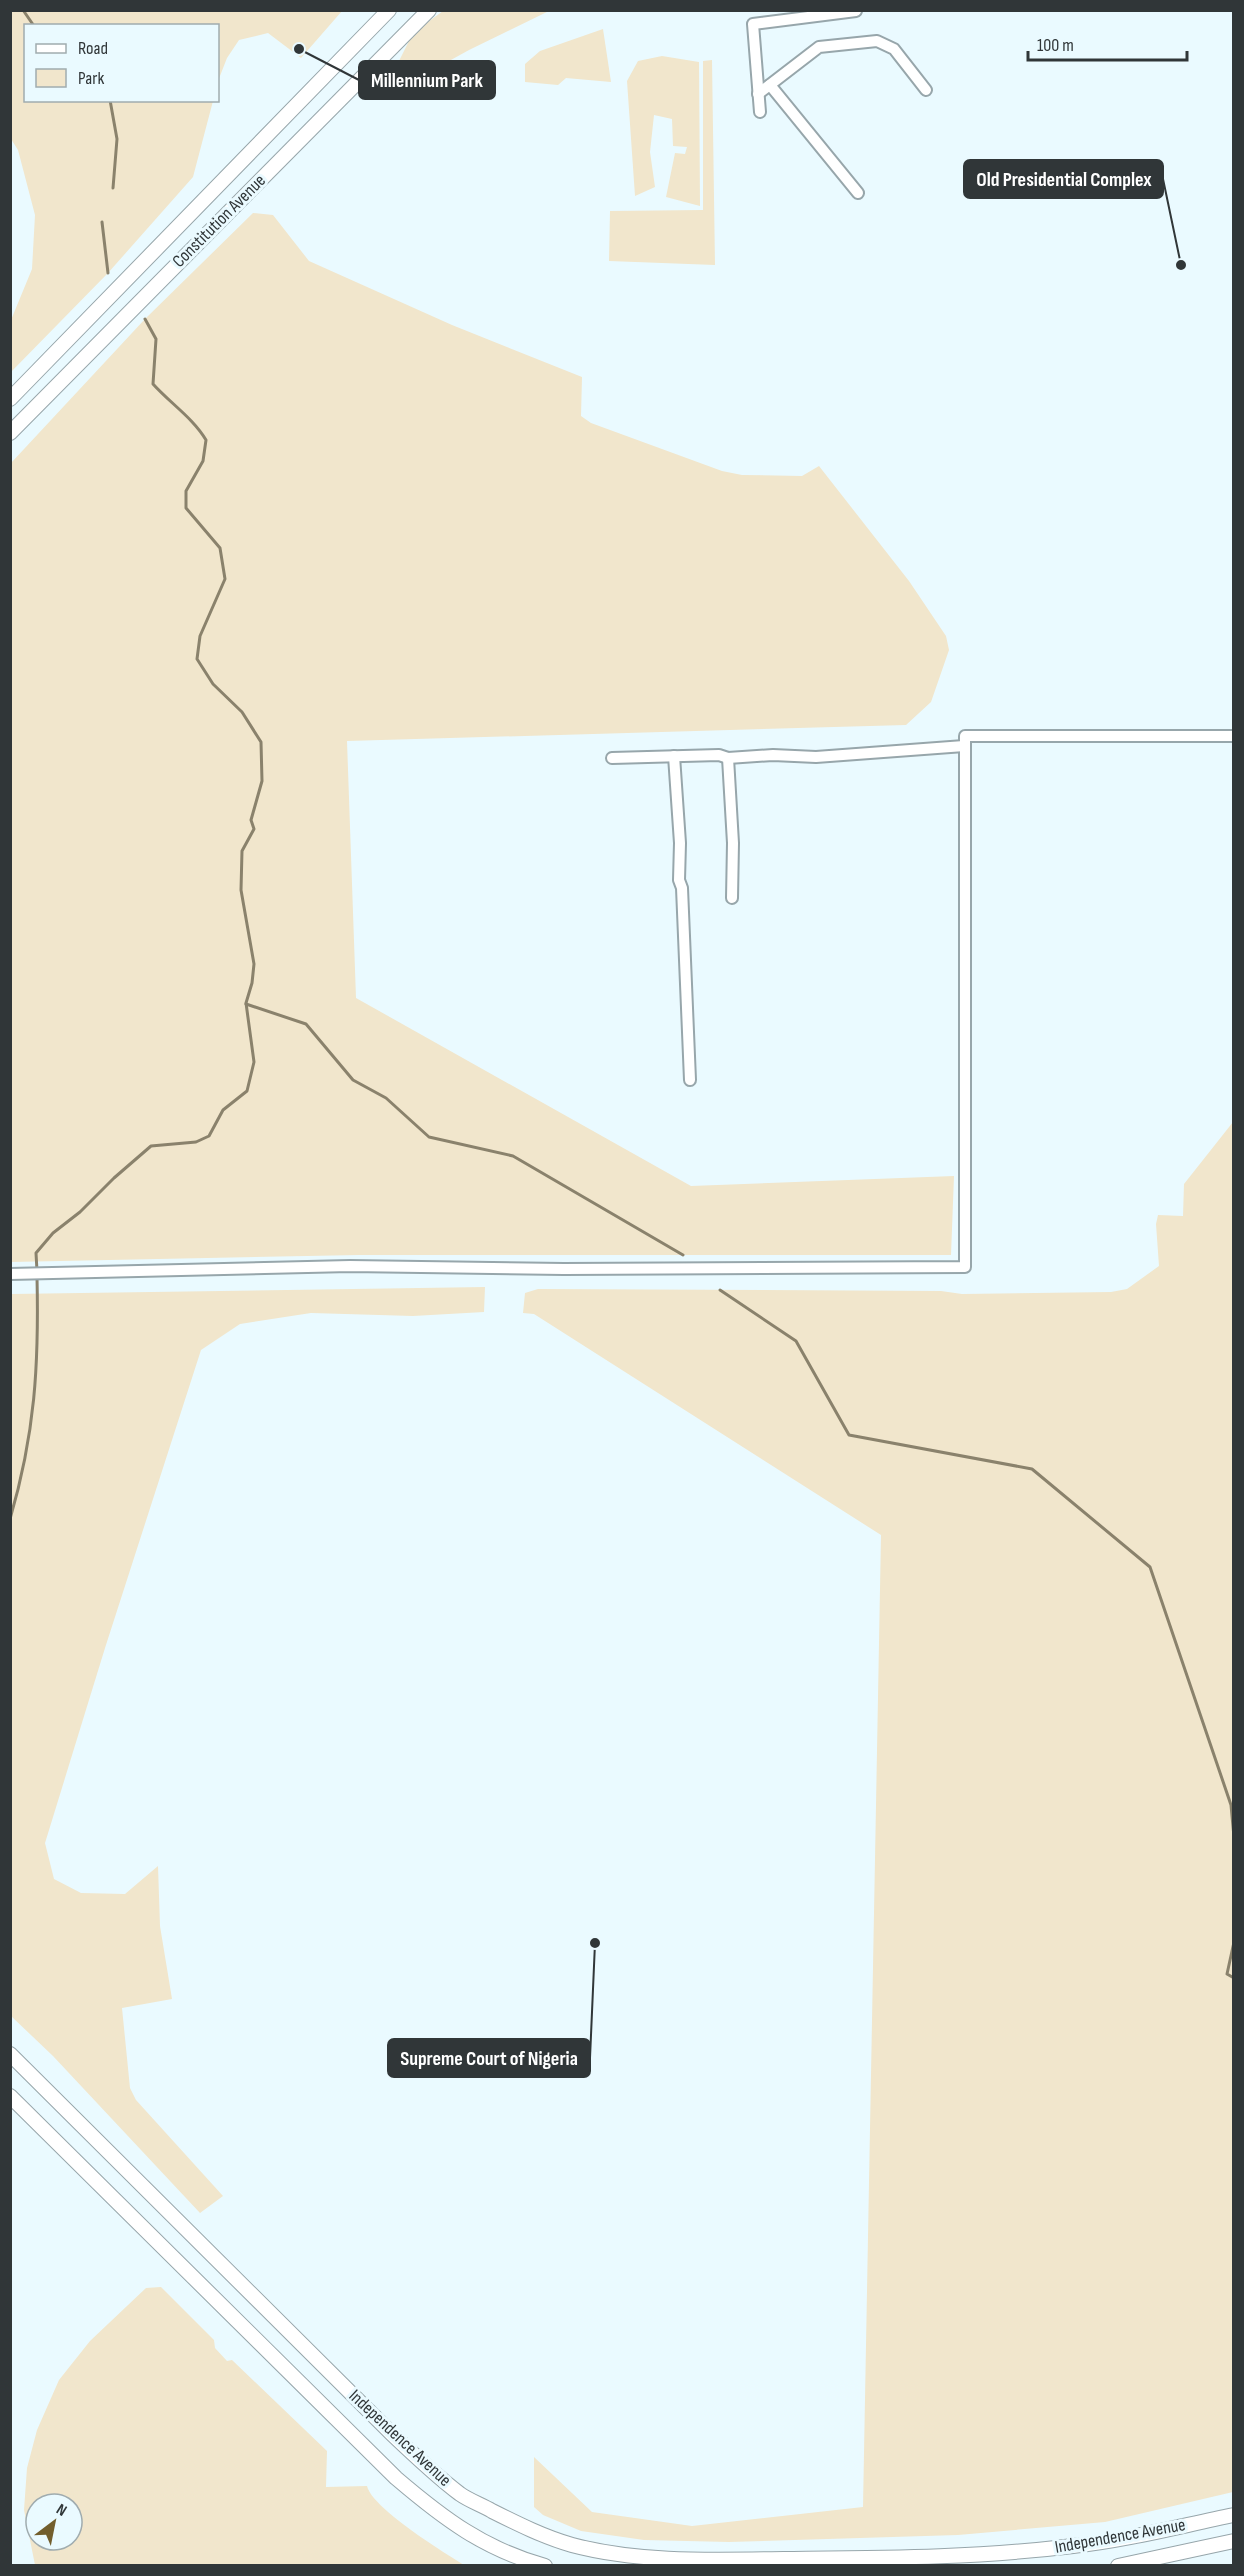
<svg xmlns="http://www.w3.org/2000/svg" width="1244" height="2576" font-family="'Sofia Sans Condensed',sans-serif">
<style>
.green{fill:#f1e6cc;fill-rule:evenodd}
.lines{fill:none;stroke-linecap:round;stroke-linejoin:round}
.stream{stroke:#8a826c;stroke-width:3}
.minor-casing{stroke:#97a6ab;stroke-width:14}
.major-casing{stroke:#97a6ab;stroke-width:16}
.minor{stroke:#fff;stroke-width:10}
.major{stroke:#fff;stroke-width:14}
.labels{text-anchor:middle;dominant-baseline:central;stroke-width:6;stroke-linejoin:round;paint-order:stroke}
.street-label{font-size:18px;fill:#303638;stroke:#eafaff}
.leader{fill:none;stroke:#303638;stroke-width:2}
.callout-dot{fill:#303638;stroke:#eafaff;stroke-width:2}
.callout{fill:#303638;stroke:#303638;stroke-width:2}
.callout-label{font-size:20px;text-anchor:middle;font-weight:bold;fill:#fff}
</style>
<rect width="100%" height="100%" fill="#eafaff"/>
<g class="green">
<path d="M11,10L342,11L301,58L268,33L239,40L227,58L218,81V26H26V100L213,101L193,177L108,273L11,372V320L32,269L35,215L18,150L11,139Z"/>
<path d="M443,11H549L469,50L411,82L395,69L413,33Z"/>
<path d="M603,29L611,82L566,78L558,85L525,82V64L540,51Z"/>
<path d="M662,56L699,62L700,206L666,197L675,153L685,154L687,147L673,146L672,119L654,115L650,152L655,187L635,196L627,81L638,61Z"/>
<path d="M712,60L715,265L609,261L610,211L703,210V61Z"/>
<path d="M253,213L273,215L309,261L452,325L582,377L581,416L591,423L722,471L742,475L802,476L819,466L909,581L946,636L949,650L931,702L906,725L347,741L356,998L691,1186L954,1176L951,1255H359L11,1262V463L145,319Z"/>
<path d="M1233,1122V2492L1105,2522L958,2535L729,2542L644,2540L581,2531L543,2515L534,2507V2457L592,2512L692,2526L863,2507L881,1535L534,1314L523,1313L525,1293L538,1289L941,1291L962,1294L1111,1292L1127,1289L1159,1266L1156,1224L1158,1215L1183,1216L1184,1184Z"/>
<path d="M485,1287L484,1312L413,1316L311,1313L240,1324L201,1350L105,1648L45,1843L54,1879L81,1893L125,1894L158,1866L160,1926L172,1999L122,2008L130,2088L136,2100L223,2196L200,2213L53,2056L11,2016V1294Z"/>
<path d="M161,2287L214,2340L215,2348L227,2361L232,2360L327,2451L326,2487L367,2486C372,2508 443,2552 464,2565H35L24,2510L27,2468L37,2430L59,2380L90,2341L146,2288ZM36,2504H72V2540H36Z"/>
</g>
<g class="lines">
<g class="stream">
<path d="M23,10L34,26"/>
<path d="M110,100L117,139L113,188"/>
<path d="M102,222L108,273"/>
<path d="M246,1004L306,1024L353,1080L386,1098L429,1137L513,1156L683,1255"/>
<path d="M37,1271L36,1253L53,1233L80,1212L114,1178L151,1146L196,1142L209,1136L223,1110L247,1091L254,1062L246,1003L252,983L254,964L241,890L242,851L254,829L251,820L262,781L261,742L242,712L213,684L197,659L200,636L225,579L220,548L186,508V491L203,461L206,440C193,418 170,403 153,384L156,339L145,319"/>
<path d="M720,1290L796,1341L849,1435L1032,1469L1150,1567L1231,1805L1234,1837"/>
<path d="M10,1519C35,1434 39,1365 37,1277"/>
<path d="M1234,1942L1227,1974L1234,1978"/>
</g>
<defs>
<g id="minor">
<path d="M770,85L858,193"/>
<path d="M758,94L819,47L877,41L894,49L926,90"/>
<path d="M760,112L753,24L856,11"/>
<path d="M674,756L680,843L679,880L682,888L690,1080"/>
<path d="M612,758L719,755L728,758L773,755L816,757L964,746"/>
<path d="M728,758L733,843L732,898"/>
<path d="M10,1274L350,1266L564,1269L965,1267V736H1234"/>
</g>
<g id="major">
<path d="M10,399L389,10"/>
<path d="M10,433L429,10"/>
<path d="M10,2054L392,2434C414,2455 436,2476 460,2494C470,2501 482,2505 492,2511C518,2524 544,2537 572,2545C640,2563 714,2560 784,2559C880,2558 977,2558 1073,2546C1128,2540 1180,2526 1234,2515"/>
<path d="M10,2096L396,2478C444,2519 484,2549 545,2566"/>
<path d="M1118,2566L1234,2541"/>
</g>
</defs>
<use href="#minor" class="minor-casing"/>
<use href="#major" class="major-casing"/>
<use href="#minor" class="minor"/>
<use href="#major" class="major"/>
</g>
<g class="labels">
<g class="street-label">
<text transform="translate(219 221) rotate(-45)">Constitution Avenue</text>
<text transform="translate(400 2438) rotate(43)">Independence Avenue</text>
<text transform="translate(1120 2536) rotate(-10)">Independence Avenue</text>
</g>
</g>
<path class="leader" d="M299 49L359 80M1181 265L1163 179M595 1943L590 2058"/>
<g class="callout-dot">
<circle cx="299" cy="49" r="6"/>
<circle cx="1181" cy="265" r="6"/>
<circle cx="595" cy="1943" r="6"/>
</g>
<g class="callout">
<rect x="359" y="61" width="136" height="38" rx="6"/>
<rect x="964" y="160" width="199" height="38" rx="6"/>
<rect x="388" y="2039" width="202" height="38" rx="6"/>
</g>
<g class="callout-label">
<text x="427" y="87">Millennium Park</text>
<text x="1064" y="186">Old Presidential Complex</text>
<text x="489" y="2065">Supreme Court of Nigeria</text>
</g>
<rect width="1244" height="2576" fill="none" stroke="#303638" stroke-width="24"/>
<rect x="24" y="24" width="195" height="78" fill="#eafaff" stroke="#a0acaf" stroke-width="1.5"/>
<rect x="36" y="44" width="30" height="9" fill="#ffffff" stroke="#a0acaf" stroke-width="1.5"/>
<text x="78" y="54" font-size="18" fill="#303638">Road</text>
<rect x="36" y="69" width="30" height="18" fill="#f1e6cc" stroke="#a0acaf" stroke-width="1.5"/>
<text x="78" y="84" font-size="18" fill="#303638">Park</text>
<g transform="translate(54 2522) rotate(32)"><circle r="28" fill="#eafaff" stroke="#a0acaf" stroke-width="1.5"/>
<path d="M0-4.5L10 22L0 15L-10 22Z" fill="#725e2d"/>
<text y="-9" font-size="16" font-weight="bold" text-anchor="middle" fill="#303638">N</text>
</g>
<path d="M1028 51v9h159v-9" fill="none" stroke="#303638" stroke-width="3"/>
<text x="1037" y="51" font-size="18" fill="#303638" stroke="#eafaff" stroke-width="4.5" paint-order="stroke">100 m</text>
</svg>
